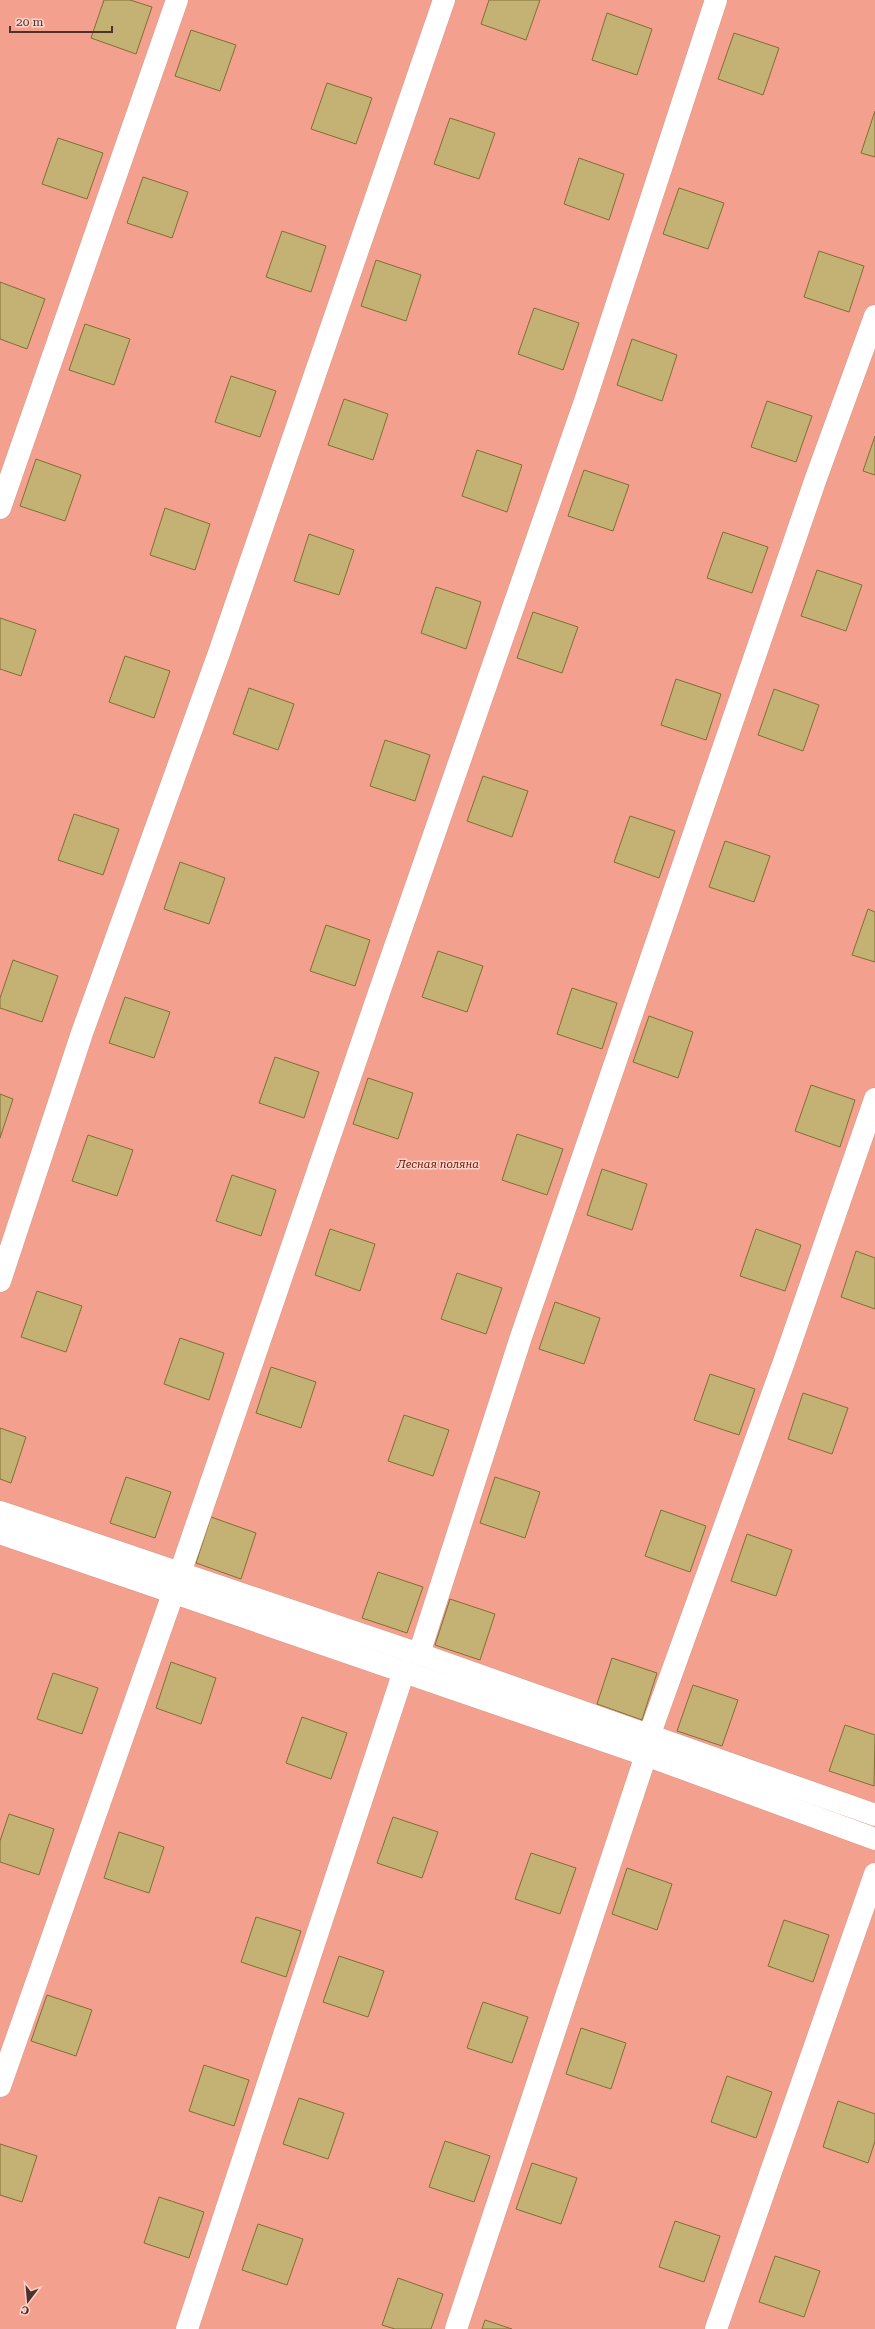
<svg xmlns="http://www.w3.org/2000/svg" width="875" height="2329" font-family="'Roboto Serif',serif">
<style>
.green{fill:#f4a08e}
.building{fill:#c4b174;stroke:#816f34}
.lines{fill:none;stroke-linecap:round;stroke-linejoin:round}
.minor-casing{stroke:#d99889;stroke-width:23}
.minor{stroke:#fff;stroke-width:22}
.labels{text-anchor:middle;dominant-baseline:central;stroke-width:3;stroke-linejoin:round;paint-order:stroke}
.park-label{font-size:11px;font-style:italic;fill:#6e0f00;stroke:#ffd5cb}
</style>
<rect width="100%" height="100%" fill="#ffd5cb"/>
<rect class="green" x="0" y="0" width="875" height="2329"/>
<g class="building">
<path d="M104,0H130L152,7L136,54L91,38Z"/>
<path d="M489,0H540L526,40L481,24Z"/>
<path d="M607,13L652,29L637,75L592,60Z"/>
<path d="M191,30L236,45L220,91L175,76Z"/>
<path d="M734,33L779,48L763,95L718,79Z"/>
<path d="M327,83L372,98L356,144L311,129Z"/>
<path d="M875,111V157L861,153Z"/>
<path d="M450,118L495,133L479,179L434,164Z"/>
<path d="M58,138L103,153L87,199L42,184Z"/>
<path d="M579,158L624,174L609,220L564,204Z"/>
<path d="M143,177L188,192L172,238L127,223Z"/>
<path d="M679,188L724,203L708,249L663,234Z"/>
<path d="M282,231L326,246L311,292L266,277Z"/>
<path d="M819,251L864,266L849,312L804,297Z"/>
<path d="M376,260L421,275L406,321L361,306Z"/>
<path d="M0,282L45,299L27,349L0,339Z"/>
<path d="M534,308L579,323L563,370L518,354Z"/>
<path d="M85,324L130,339L114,385L69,370Z"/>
<path d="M632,339L677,355L662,401L617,385Z"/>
<path d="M231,376L276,391L260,437L215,422Z"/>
<path d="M344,399L388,414L373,460L328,445Z"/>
<path d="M767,401L812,416L796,462L751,447Z"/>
<path d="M875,436V475L863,471Z"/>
<path d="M477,450L522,465L507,512L462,496Z"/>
<path d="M36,459L81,475L65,521L20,506Z"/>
<path d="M584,470L629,485L613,531L568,516Z"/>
<path d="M165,508L210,524L195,570L150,555Z"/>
<path d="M723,532L768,547L752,593L707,578Z"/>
<path d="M309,534L354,550L339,595L294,581Z"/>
<path d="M817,570L862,585L846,631L801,616Z"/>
<path d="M436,587L481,602L466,649L421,633Z"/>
<path d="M533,612L578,627L562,673L517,658Z"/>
<path d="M0,618L36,630L21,676L0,669Z"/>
<path d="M125,656L170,671L154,718L109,702Z"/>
<path d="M676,679L721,694L706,740L661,725Z"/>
<path d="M249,688L294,704L278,750L233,734Z"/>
<path d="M774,689L819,705L803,751L758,735Z"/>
<path d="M385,740L430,755L415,801L370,786Z"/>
<path d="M483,776L528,791L512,837L467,821Z"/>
<path d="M74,814L119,829L103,875L58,860Z"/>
<path d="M630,816L675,831L659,878L614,862Z"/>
<path d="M725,841L770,856L754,902L709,887Z"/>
<path d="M180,862L225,878L209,924L164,909Z"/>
<path d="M868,909L875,912V962L852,955Z"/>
<path d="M326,925L370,940L355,986L310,971Z"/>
<path d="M438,951L483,966L467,1012L422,997Z"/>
<path d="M13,960L58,976L42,1022L0,1008V998Z"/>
<path d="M572,988L617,1003L602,1049L557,1034Z"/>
<path d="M125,997L170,1012L154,1058L109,1043Z"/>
<path d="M649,1016L693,1032L678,1078L633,1062Z"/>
<path d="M275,1057L319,1072L304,1118L259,1103Z"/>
<path d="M368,1078L413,1093L398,1139L353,1124Z"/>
<path d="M811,1085L855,1100L840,1147L795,1131Z"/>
<path d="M0,1094L13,1099L0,1138Z"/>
<path d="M517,1134L563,1149L547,1195L502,1180Z"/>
<path d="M88,1135L133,1150L117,1196L72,1181Z"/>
<path d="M602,1169L647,1184L632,1230L587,1215Z"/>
<path d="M232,1175L276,1190L261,1236L216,1221Z"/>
<path d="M330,1229L375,1244L360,1291L315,1275Z"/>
<path d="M756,1229L801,1245L785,1291L740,1276Z"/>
<path d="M856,1251L875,1258V1309L841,1297Z"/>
<path d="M457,1273L502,1288L486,1334L441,1319Z"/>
<path d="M37,1291L82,1306L66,1352L21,1337Z"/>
<path d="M555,1302L600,1318L584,1364L539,1349Z"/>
<path d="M180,1338L224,1353L209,1400L164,1384Z"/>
<path d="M271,1367L316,1382L301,1428L256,1413Z"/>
<path d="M710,1374L755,1389L739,1435L694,1420Z"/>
<path d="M803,1393L848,1408L832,1454L788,1439Z"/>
<path d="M404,1415L449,1430L433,1476L388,1461Z"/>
<path d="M0,1428L26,1437L11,1483L0,1479Z"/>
<path d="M126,1477L171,1492L155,1538L110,1523Z"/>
<path d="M495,1477L540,1492L525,1538L480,1523Z"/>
<path d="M661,1510L706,1526L690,1572L645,1556Z"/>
<path d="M211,1517L256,1533L241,1579L196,1563Z"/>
<path d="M747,1534L792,1550L776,1596L731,1581Z"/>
<path d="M378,1572L423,1587L407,1633L362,1618Z"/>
<path d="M450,1599L495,1614L480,1660L435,1645Z"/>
<path d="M612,1658L657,1673L642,1720L597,1704Z"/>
<path d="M171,1662L216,1678L201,1724L156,1708Z"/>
<path d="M53,1673L98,1688L82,1734L37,1719Z"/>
<path d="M693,1685L738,1700L722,1746L677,1731Z"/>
<path d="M302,1717L347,1733L331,1779L286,1763Z"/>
<path d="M845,1725L875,1735L874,1786L829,1771Z"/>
<path d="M9,1814L54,1829L39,1875L0,1862V1841Z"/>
<path d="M393,1817L438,1832L422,1878L377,1863Z"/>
<path d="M119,1832L164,1847L149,1893L104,1878Z"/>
<path d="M531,1853L576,1868L560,1914L515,1899Z"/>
<path d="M627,1868L672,1884L657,1930L612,1914Z"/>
<path d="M256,1917L301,1931L286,1977L241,1962Z"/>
<path d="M784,1920L829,1935L813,1982L768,1966Z"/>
<path d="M339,1956L384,1971L368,2017L323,2002Z"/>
<path d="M47,1995L92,2010L76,2056L31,2041Z"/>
<path d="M483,2002L528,2017L512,2063L467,2048Z"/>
<path d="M581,2028L626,2043L611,2089L566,2074Z"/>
<path d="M204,2065L249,2080L234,2126L189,2111Z"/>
<path d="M727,2076L772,2092L756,2138L711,2122Z"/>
<path d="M299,2098L344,2113L328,2159L283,2144Z"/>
<path d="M838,2101L875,2114V2141L868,2163L823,2147Z"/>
<path d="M445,2141L490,2156L474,2202L429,2187Z"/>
<path d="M0,2144L37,2156L22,2202L0,2195Z"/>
<path d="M532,2163L577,2178L561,2224L516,2209Z"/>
<path d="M159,2197L204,2212L189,2258L144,2243Z"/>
<path d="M675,2221L720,2236L704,2282L659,2267Z"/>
<path d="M258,2224L303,2239L287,2285L242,2270Z"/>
<path d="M775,2256L820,2271L804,2317L759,2302Z"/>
<path d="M398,2278L443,2294L431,2329H395L382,2325Z"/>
<path d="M485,2320L512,2329H482Z"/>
</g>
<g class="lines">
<defs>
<g id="minor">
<path d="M0,508L177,0"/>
<path d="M0,1281L82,1033L219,653L444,0"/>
<path d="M0,1512L419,1654L875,1815"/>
<path d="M0,1533L646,1755L875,1839"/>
<path d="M180,1573L382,984L585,401L716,0"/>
<path d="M419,1654L521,1337L815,481L875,316"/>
<path d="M649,1736L785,1359L875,1099"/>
<path d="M0,2086L174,1591"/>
<path d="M187,2329L404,1671"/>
<path d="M456,2329L646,1755"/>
<path d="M716,2329L875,1874"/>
</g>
</defs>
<use href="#minor" class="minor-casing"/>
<use href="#minor" class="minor"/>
</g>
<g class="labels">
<g class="park-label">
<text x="438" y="1164">Лесная поляна</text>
</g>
</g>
<g transform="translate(28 2301) rotate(196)" stroke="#ffd5cb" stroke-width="3" paint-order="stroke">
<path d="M0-3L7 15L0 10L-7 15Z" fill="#4d322c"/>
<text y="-6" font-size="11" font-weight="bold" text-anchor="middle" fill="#4d322c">С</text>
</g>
<path d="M10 26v6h102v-6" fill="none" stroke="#4d322c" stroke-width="2"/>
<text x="16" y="26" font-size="12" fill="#4d322c" stroke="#ffd5cb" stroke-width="3" paint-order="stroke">20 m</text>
</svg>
